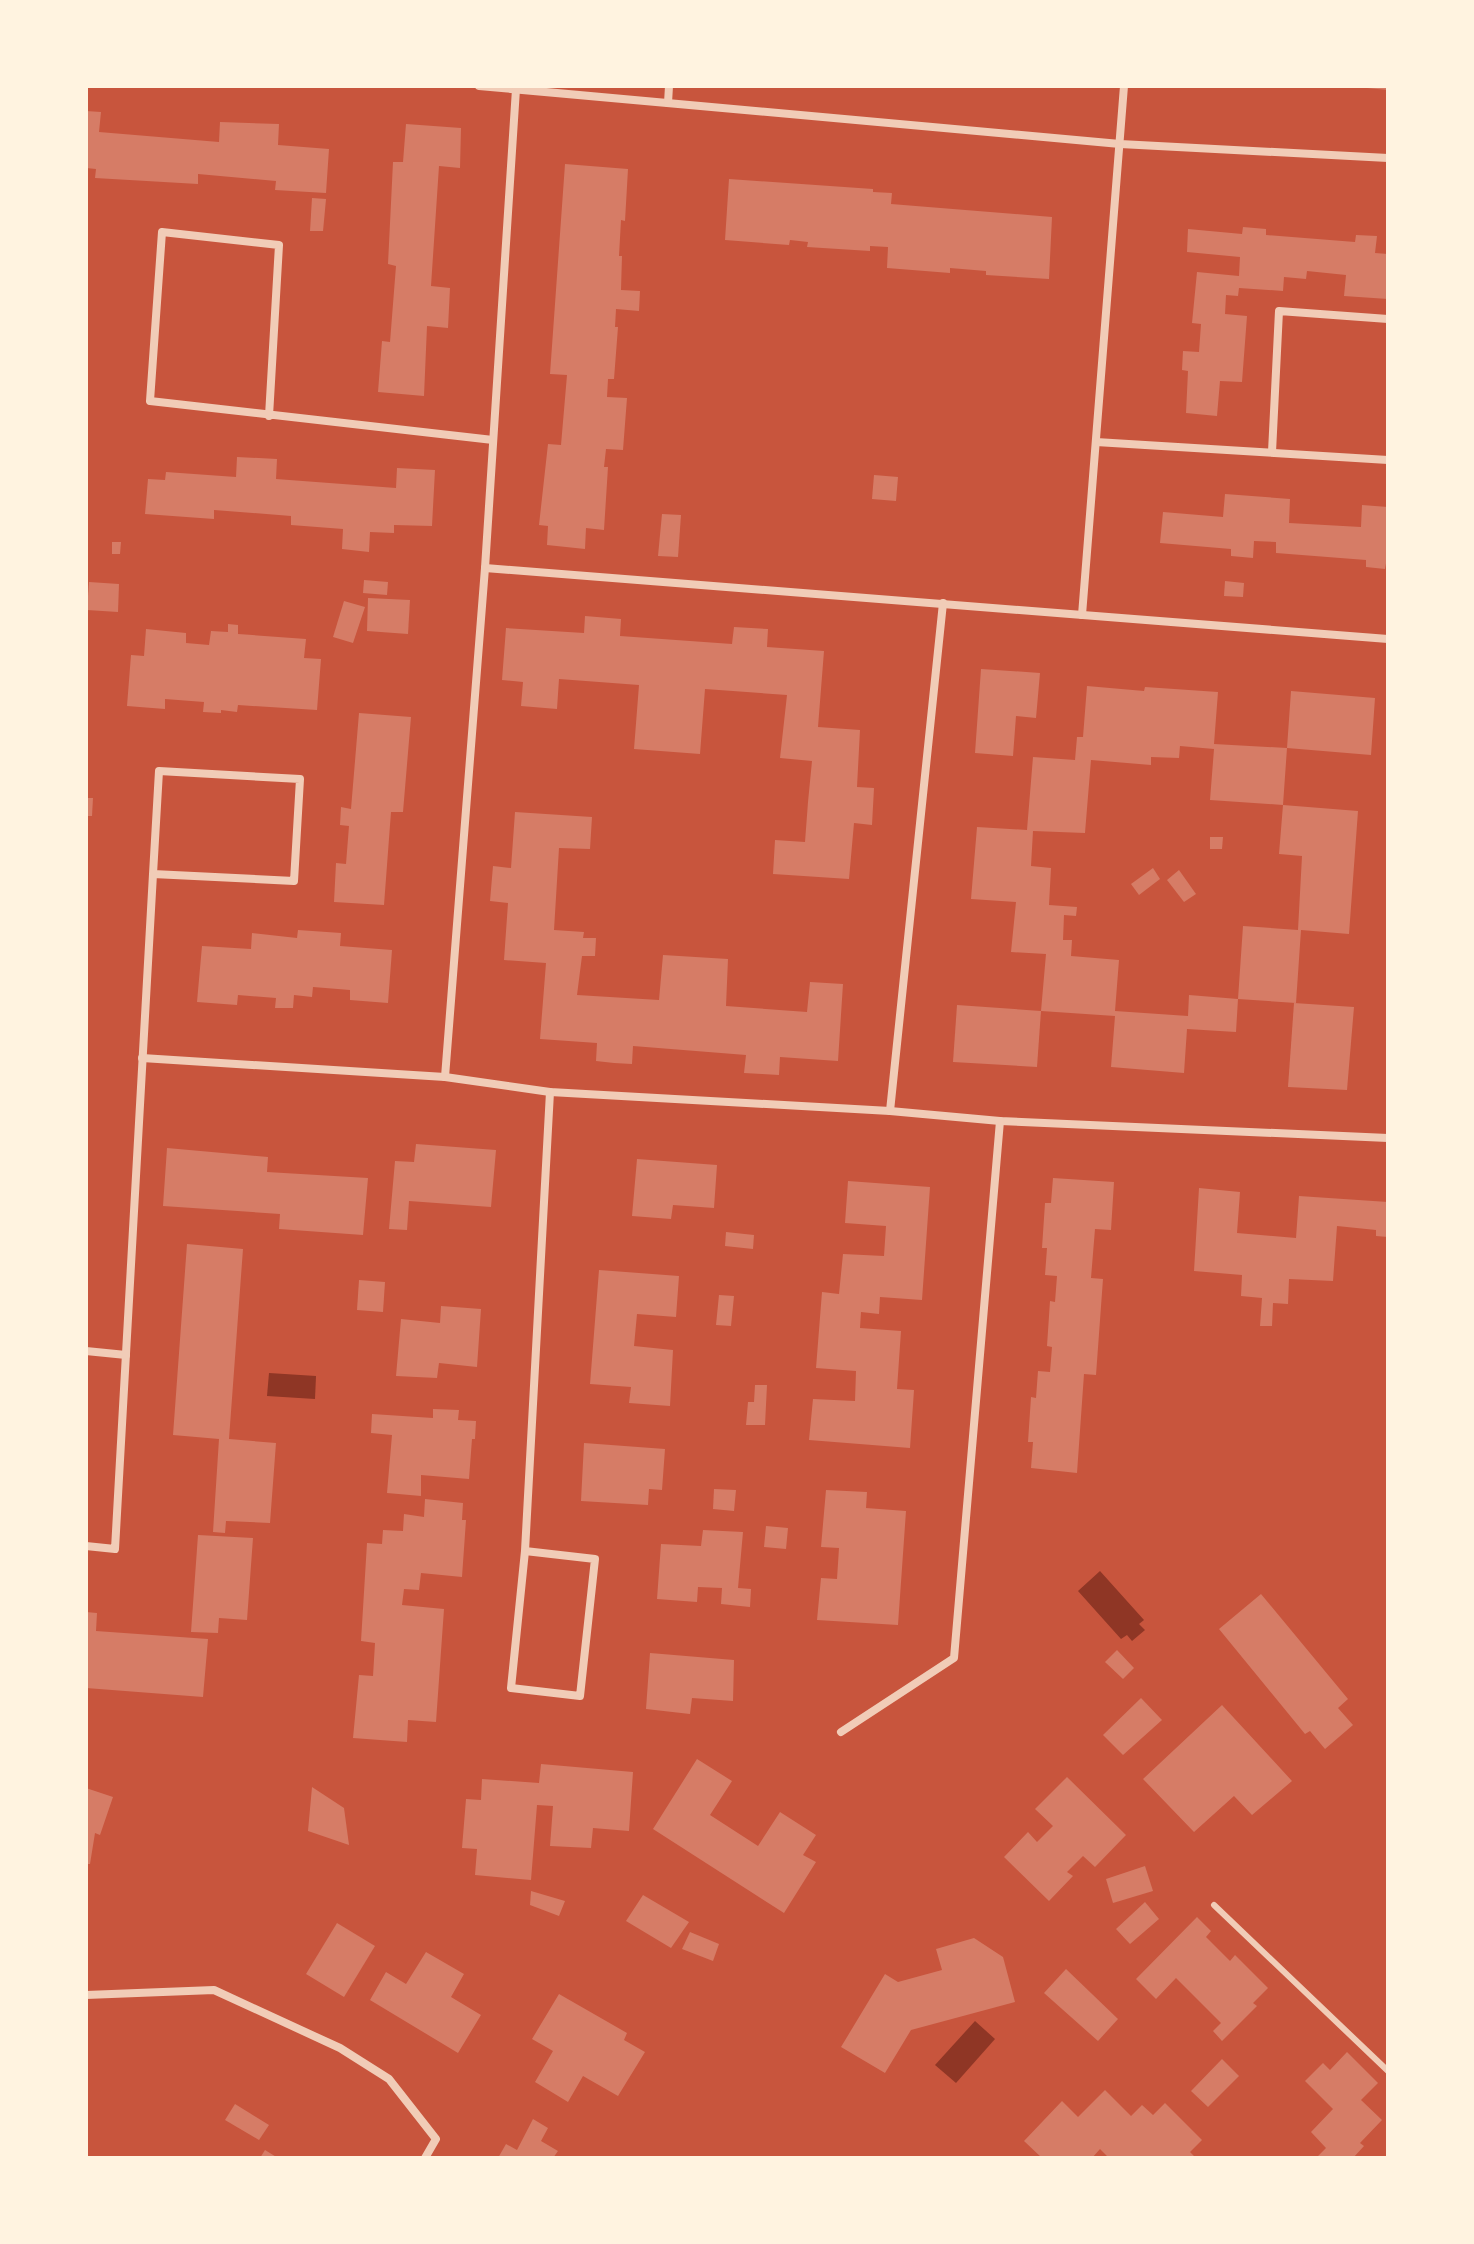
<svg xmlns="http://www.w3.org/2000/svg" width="1474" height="2244" font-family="'DejaVu Sans',sans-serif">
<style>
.water{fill:#8f3625}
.building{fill:#d67c66}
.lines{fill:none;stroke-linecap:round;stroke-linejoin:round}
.service{stroke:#f1ccb7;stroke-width:6}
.minor{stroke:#f1ccb7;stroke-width:8}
</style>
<rect width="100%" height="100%" fill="#c8553d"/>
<g class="water">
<path d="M269,1373L316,1376L315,1399L267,1396Z"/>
<path d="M1100,1571L1144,1620L1139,1624L1145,1630L1132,1641L1127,1635L1121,1639L1078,1591Z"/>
<path d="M975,2021L995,2039L956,2083L935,2065Z"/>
</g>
<g class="building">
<path d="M1367,86H1388V90L1367,88Z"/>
<path d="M86,111L101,112L99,132L219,142L220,122L279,124L278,145L329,149L326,193L275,190L276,181L198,174V184L95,178L96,169L86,168Z"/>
<path d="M406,124L461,128L460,168L439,166L431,286L450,288L448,328L427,326L424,396L378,392L382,341L390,342L396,266L388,264L393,162H403Z"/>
<path d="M565,164L628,169L625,221L621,220L619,256H622L621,290L640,291L639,311L616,309L615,327H618L614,379H608L607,397L627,398L623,450L606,449L604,467H608L604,530L586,528L585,549L547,545L548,526L539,525L548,444L561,445L567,375L550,374Z"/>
<path d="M729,179L873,189V192L892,193L891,204L1052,217L1049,279L986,275V271L950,268V273L887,268L888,247L870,246V251L807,247L808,242L790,240L789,245L725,240Z"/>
<path d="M312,198L326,199L323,231H310Z"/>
<path d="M1243,227L1266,229V235L1355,242L1356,235L1377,236L1375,253L1388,254V299L1344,296L1346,275L1307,271L1306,279L1284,277L1283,291L1239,288L1238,296L1226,295L1225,314L1247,316L1242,382L1220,381L1217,416L1186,413L1188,371L1182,370L1183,351L1199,352L1201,324L1192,323L1197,272L1239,276L1240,257L1187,252L1188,229L1242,234Z"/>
<path d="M237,457L277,459L276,479L396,488L397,468L435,470L432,526L394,525V533L370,532L369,552L342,549L343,529L291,525V516L214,510V519L145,514L148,479L165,480L166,472L236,477Z"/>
<path d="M874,475L898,477L896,501L872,499Z"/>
<path d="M1225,494L1290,499L1289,523L1361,527L1362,505L1388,507V552L1385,569L1366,567V560L1276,553V542L1254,541L1253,558L1231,556V549L1160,543L1163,512L1223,517Z"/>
<path d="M662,514L681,515L678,557L658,556Z"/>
<path d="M112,542H121L120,554H112Z"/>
<path d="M364,580L388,582L387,595L363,593Z"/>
<path d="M1225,581L1244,583L1243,597L1224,596Z"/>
<path d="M89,582L119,584L118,612L87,610Z"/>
<path d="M368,598L410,600L408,634L367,631Z"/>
<path d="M344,601L365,607L353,643L333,637Z"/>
<path d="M585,616L621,619L620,636L732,644L734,627L768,629L767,647L824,651L818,727L860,730L857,787L874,788L872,825L854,823L849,879L773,874L775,840L805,842L808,802L812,761L780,758L787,695L705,689L700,754L634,749L639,685L559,679L557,709L521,706L523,682L502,680L506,628L584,633Z"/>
<path d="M228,624L238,625V634L306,639L304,658L321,659L317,710L238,705L237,712L221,710V713L203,712L204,702L165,699V709L127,706L131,655L144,656L146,629L186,633V643L209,645L211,631L228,632Z"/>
<path d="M981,669L1040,673L1036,718L1016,716L1013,756L975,753Z"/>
<path d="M1087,686L1144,691L1145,687L1218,692L1214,744L1287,748L1291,691L1375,698L1371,755L1287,748L1283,805L1210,800L1214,749L1180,746L1179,758L1151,757V765L1091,760L1085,833L1033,831L1031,866L1051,868L1049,905L1077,907L1076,916L1064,915L1063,940H1072L1071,956L1119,960L1115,1011L1188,1016L1189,995L1238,999L1243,926L1298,930L1302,856L1279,854L1283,805L1358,811L1349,934L1301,930L1296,1003L1238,999L1236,1032L1187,1029L1184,1073L1111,1067L1115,1016L1041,1011L1046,954L1011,952L1016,902L971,899L977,827L1027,830L1033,757L1075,760L1077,737H1083Z"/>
<path d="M359,713L411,717L403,812H391L384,905L334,902L336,863L346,864L349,826L340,825L341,807L351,809Z"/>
<path d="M86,798H93L92,816H86Z"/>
<path d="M515,812L592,817L590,849L559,848L554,930L584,932L583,938H596L595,956H582L577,995L659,1000L663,955L728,959L726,1006L807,1012L810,982L843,984L838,1061L780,1057L779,1075L762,1074L744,1073L746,1055L633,1046L632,1064L614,1063L596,1061L597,1043L540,1039L546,963L504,960L508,903L490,901L493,866L511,868Z"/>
<path d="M1210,837H1223L1222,849H1210Z"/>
<path d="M1153,868L1160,879L1139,895L1131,884Z"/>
<path d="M1179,870L1196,894L1184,902L1167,880Z"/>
<path d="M298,930L341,933L340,946L392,950L388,1003L350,1000V990L313,987L312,997L294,995L293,1008H275L276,998L238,995L237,1005L197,1002L202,946L251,949L252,933L297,938Z"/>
<path d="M1294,1003L1354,1007L1347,1090L1288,1087Z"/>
<path d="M957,1005L1041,1011L1037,1067L953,1062Z"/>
<path d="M416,1144L496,1150L491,1207L409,1201L407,1230L389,1229L395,1161L414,1162Z"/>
<path d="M167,1148L268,1157L267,1172L368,1178L363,1235L279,1229L280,1214L163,1206Z"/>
<path d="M637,1159L717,1165L714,1208L673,1205L671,1219L632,1216Z"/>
<path d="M1053,1178L1114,1182L1111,1230L1095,1229L1091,1278L1103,1279L1096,1375L1084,1374L1077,1473L1031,1468L1033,1442H1028L1031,1397L1036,1398L1038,1371L1050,1372L1052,1347L1047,1346L1050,1301L1055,1302L1057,1276L1045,1275L1047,1248H1042L1045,1203H1051Z"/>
<path d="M848,1181L930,1187L922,1300L880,1297L879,1314L861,1312L860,1328L901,1331L897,1389L914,1390L910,1448L809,1440L813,1399L855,1401L856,1371L816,1368L822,1292L839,1294L843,1254L884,1256L886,1226L845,1223Z"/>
<path d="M1199,1188L1240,1192L1237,1233L1296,1238L1299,1196L1388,1202V1237L1376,1236V1230L1337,1226L1333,1281L1289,1279L1288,1304L1273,1303L1272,1326H1260L1262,1298L1241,1296L1242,1275L1194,1271Z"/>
<path d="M726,1232L754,1235L753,1249L725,1246Z"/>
<path d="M187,1244L243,1249L229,1439L276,1443L270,1523L226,1521L225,1533L213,1532L219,1439L173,1435Z"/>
<path d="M599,1270L679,1276L676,1317L637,1314L634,1346L673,1350L670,1406L629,1403L631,1387L590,1384Z"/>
<path d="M359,1280L385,1282L383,1312L357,1310Z"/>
<path d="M719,1295L734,1296L731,1326L716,1325Z"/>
<path d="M441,1306L481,1309L477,1367L439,1363L437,1378L396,1376L401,1319L440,1323Z"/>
<path d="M755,1385H767L765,1425H746L748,1402H754Z"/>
<path d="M433,1409L459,1410L458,1420L476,1421L475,1439H472L469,1479L421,1475V1496L387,1493L392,1435L371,1433L372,1414L433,1418Z"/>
<path d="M584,1443L665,1449L662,1490L649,1489L648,1505L581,1501Z"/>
<path d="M714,1489L736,1490L734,1511L713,1509Z"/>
<path d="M826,1490L867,1492L866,1508L906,1511L898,1625L817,1620L821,1578L837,1579L839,1548L821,1547Z"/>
<path d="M425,1499L463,1503L462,1520H466L462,1577L421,1573L419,1590L404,1589L402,1605L444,1609L436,1722L408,1720L407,1742L353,1738L359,1675L373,1676L375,1643L361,1641L367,1543L382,1544L383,1530L403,1531L404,1514L424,1517Z"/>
<path d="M766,1526L788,1528L786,1549L764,1547Z"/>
<path d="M703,1530L743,1532L738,1588L751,1589L750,1607L721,1604L722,1588L698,1587L697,1602L657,1599L661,1544L701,1546Z"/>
<path d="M198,1535L253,1538L247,1620L219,1618L218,1633L191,1632Z"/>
<path d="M1261,1594L1348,1699L1338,1708L1353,1725L1325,1749L1310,1731L1305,1734L1219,1629Z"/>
<path d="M86,1612L97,1613L96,1631L208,1639L203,1697L86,1688Z"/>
<path d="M1117,1650L1134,1668L1123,1679L1105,1662Z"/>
<path d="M650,1653L734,1660L733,1701L692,1698L690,1714L646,1709Z"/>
<path d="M1141,1698L1162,1720L1123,1755L1103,1735Z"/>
<path d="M1222,1705L1292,1781L1252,1815L1234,1796L1194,1832L1143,1779Z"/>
<path d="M697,1759L732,1781L710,1815L758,1846L780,1812L816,1835L803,1855L816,1862L784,1913L653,1829Z"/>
<path d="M541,1764L633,1772L629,1831L593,1828L591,1848L550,1846L553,1806L537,1805L531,1880L475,1875L477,1849L462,1848L466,1799L481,1800L482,1779L539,1783Z"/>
<path d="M1067,1777L1126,1835L1095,1867L1083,1856L1067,1872L1073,1876L1049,1901L1004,1857L1028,1832L1037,1842L1053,1826L1035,1809Z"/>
<path d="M312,1787L344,1808L349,1845L308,1831Z"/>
<path d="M86,1788L113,1797L100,1835L95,1833L90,1864H86Z"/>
<path d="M1145,1866L1153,1891L1113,1903L1106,1879Z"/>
<path d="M531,1891L565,1901L559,1916L530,1905Z"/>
<path d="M643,1895L689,1922L671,1948L626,1921Z"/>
<path d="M1145,1902L1159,1919L1130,1944L1116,1929Z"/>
<path d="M1197,1917L1211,1931L1206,1937L1230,1961L1235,1955L1268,1988L1253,2003L1257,2006L1222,2041L1213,2031L1221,2023L1176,1978L1156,1999L1136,1979Z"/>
<path d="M337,1923L375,1946L344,1997L306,1974Z"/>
<path d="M690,1932L719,1944L713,1961L682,1949Z"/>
<path d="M974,1938L1003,1957L1015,2002L911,2030L885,2073L841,2047L885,1974L898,1982L942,1970L936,1949Z"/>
<path d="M426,1952L464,1974L451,1997L481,2015L458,2053L370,2000L386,1972L406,1984Z"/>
<path d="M1066,1969L1118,2019L1098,2041L1044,1993Z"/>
<path d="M559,1994L627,2033L624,2040L645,2052L618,2096L583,2076L568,2102L535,2082L553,2051L532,2039Z"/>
<path d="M1347,2052L1378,2083L1361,2100L1382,2120L1360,2143L1364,2146L1353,2158H1316L1326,2148L1311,2132L1333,2109L1305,2081L1323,2063L1330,2070Z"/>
<path d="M1222,2059L1239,2076L1208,2107L1191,2091Z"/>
<path d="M1105,2090L1131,2116L1142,2105L1153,2115L1165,2103L1202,2140L1190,2152L1196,2158H1109L1100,2149L1092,2158H1042L1024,2141L1062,2101L1078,2117Z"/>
<path d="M235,2104L269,2125L259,2140L225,2120Z"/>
<path d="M533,2119L548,2128L541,2141L558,2151L553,2158H498L506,2144L517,2150Z"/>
<path d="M265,2150L278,2158H260Z"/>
</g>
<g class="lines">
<path class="service" d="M1214,1905L1388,2071"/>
<g class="minor">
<path d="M479,86L1120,144L1388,158"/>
<path d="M668,103L669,86"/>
<path d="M269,416L279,245L162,232L150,401L493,440"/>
<path d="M1096,442L1388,460"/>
<path d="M1272,452L1279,311L1388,319"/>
<path d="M485,568L1388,639"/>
<path d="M1082,615L1124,86"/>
<path d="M142,1058L445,1077L550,1092L890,1111L1000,1121L1388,1138"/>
<path d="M445,1077L485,568L516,89"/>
<path d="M890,1111L943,603"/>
<path d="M86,1351L126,1355"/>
<path d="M86,1546L115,1549L153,874L159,771L300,779L294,881L153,874"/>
<path d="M525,1551L595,1559L580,1696L511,1688L525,1551L550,1092"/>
<path d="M841,1732L954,1658L1000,1121"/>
<path d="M86,1995L214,1990L340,2048L389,2079L436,2139L425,2158"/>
</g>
</g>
<rect width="1474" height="2244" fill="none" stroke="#fff3e0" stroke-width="176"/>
</svg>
